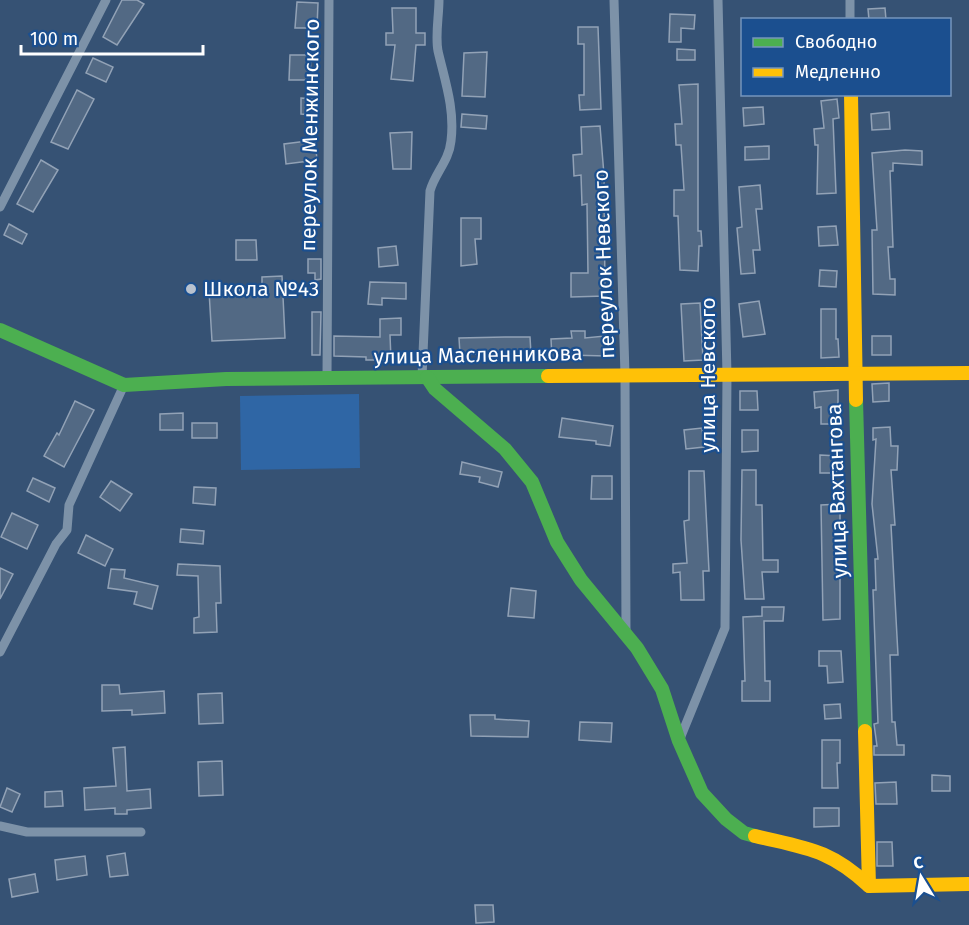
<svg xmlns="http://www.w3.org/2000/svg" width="969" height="925" font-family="'Fira Sans',sans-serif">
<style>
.green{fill:#2f66a5}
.building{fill:#526984;stroke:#92a2b6;stroke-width:1.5}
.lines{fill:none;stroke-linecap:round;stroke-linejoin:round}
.street{stroke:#7d92a8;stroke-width:9}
.fast{stroke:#4caf50;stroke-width:14}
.slow{stroke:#ffc107;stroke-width:14}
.poi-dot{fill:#b9c2ce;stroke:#1b4f8f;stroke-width:2}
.labels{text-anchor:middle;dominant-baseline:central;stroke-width:4.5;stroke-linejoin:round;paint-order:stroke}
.street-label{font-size:21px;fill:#fff;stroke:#1b4f8f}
.poi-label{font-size:21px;fill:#fff;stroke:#1b4f8f;text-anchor:start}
</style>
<rect width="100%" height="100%" fill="#365274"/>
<path class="green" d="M359,394L360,468L241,470L240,396Z"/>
<g class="building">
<path d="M122,0H137L144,4L117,45L103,37Z"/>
<path d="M297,2L318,3L317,28H295Z"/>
<path d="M392,8H416V33H425V45H416L413,81L391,79L395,45H386V33H393Z"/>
<path d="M885,8L886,20H869L868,9Z"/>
<path d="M670,14L695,15L694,29L681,28V42H669Z"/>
<path d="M578,27H598L601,109L580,110L579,95H584V44H578Z"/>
<path d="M677,49L695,50V60H677Z"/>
<path d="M487,52L485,97L462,96L464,53Z"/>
<path d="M290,55H311L310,80H289Z"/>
<path d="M93,58L113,67L106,82L86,73Z"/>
<path d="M698,84V231H701L702,246H699L698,271L680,270L678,216H674V190H684L681,145H676L675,124H682L679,85Z"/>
<path d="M77,90L94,99L68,149L51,142Z"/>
<path d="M301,98L314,99V115L301,114Z"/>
<path d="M837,99L839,118L833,119L836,193L817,194L818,145H815L814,129L824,128L821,101Z"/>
<path d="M763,107L764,124L744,126L743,108Z"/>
<path d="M889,112L890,129L872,130L871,114Z"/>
<path d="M462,114L487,116L486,129L461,127Z"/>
<path d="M600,126L604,175L605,296L571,297V273H588L587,204L582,205L581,175L574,176L573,155L582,154L581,127Z"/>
<path d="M412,132L411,169H393L390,133Z"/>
<path d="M315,140L317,160L286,164L284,144Z"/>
<path d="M769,146V159L745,160V147Z"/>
<path d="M905,150L922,151V165L893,163V171H890L893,247H888L890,279H895V295L873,294L872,230H877L872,153Z"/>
<path d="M41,160L58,170L33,212L17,204Z"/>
<path d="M760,185L762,209H756L760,250H753L755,273L741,274L737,228L742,227L739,187Z"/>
<path d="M461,218H481V239H475L477,264L461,266Z"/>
<path d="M9,224L27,234L22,244L4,235Z"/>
<path d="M836,226L838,245L819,246L818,227Z"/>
<path d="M236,240H256L257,260H236Z"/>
<path d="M396,246L398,265L379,267L378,248Z"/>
<path d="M308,259H321V279L315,280V273H308Z"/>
<path d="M820,270L837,271L836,287L819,286Z"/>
<path d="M282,276L285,338L212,341L209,291L262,289V277Z"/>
<path d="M370,282L406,283V299L382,298V305L368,304Z"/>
<path d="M759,301L765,334L743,337L739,304Z"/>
<path d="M700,303L703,360L684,361L681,304Z"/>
<path d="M821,309H836V339H838L839,357L821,358Z"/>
<path d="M312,312H321L320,355H312Z"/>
<path d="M401,318V335H390L391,360H366V357L334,356V336L380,337V319Z"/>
<path d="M571,331H585V338L605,336L607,356L567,355V359H552L551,339L572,338Z"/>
<rect x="872" y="336" width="19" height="19"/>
<path d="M505,337H530L531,354H460L459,338Z"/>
<path d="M889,383V401L873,402L872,384Z"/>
<path d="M838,390V424H821V407L815,408L814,392Z"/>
<path d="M740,391H757L758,410H740Z"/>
<path d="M75,401L94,410L64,467L44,456L57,433L59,435Z"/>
<path d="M183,413V430H160V414Z"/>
<path d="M562,418L613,426L610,446L596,444V441L559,437Z"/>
<rect x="192" y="423" width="25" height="15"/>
<path d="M890,427L891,446H898L897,470H891L895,525H891L898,655H890L891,690L892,722H895L897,745H904V755H874V746H877L874,724L878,723L873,590H876L875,559H878L872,504L876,439L873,440V428Z"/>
<path d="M702,428L704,447L686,449L684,430Z"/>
<path d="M742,430H758V451L742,452Z"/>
<path d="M820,455L838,456L837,473H820Z"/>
<path d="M462,462L502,472L498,487L479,482L480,477L460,474Z"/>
<path d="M742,470H756V505H762L763,560H778V572H762L764,599H745L741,540Z"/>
<path d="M689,471H704L709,571H703L704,600H681L680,572L673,573V564L687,563L684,521L689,520Z"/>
<path d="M592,476H612V499H591Z"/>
<path d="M33,478L55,488L49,502L27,491Z"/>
<path d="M111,481L132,494L120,511L100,497Z"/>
<path d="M194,487L216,488L215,505L193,503Z"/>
<path d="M840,504V619L823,620L821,505Z"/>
<path d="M12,513L38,525L27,549L1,537Z"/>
<path d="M181,529L204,531L203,544L180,542Z"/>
<path d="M86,535L113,549L105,566L78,553Z"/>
<path d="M178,564L220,566L221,603H216L217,632L194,633V618L199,617L198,576L177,575Z"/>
<path d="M0,568L13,574L0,599Z"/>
<path d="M111,569L125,570L124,578L158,586L152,609L134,604L137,592L108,588Z"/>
<path d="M511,588L536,591L534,618L508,616Z"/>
<path d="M762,607H784L783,621H764L765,681H770V701H742V681H745L743,617L762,616Z"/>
<path d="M819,651H841L843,682L828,683L827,666H819Z"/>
<path d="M102,685H119L120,694L164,691L165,713L132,715V710L102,711Z"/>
<path d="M222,693L223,723L199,724L198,694Z"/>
<path d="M840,704L841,718L825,719L824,705Z"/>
<path d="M470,715H495V719L529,721L528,737L471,736Z"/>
<path d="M580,722L612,723L611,742L579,740Z"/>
<path d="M822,740H840V763H837L838,788H822Z"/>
<path d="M125,747L127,791L150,789L151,808L127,810V814H115V808L85,810L84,788L116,786L113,748Z"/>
<path d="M222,761L223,795L199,796L198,762Z"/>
<path d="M932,775L950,776V791H932Z"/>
<path d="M896,782L897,804H876L875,783Z"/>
<path d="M7,788L20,794L12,812L0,807Z"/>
<path d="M62,791L63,806L45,807V792Z"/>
<path d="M814,808H839V826L814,827Z"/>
<path d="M877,842H892L893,866H877Z"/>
<path d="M125,853L128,875L110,877L107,856Z"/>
<path d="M85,856L87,875L57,880L55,860Z"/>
<path d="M35,874L38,892L12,897L9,879Z"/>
<path d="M475,905H493L494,922L476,923Z"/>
</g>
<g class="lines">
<g class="street">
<path d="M614,0L625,375L626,634"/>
<path d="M850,0V20"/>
<path d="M0,207L106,0"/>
<path d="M422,377L430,191C435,173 449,161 451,141C455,109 445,81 438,51C435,35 439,16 439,0"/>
<path d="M327,378L329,0"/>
<path d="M0,652L56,544L67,530L69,505L124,385"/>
<path d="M679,741L725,628L727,375L718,0"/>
<path d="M0,826L27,832H141"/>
</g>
<g class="fast">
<path d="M0,330L124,385L226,379L548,376"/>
<path d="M427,377L435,389L505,449L532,482L557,542L581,580L637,648L662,689L679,741L702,793L726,819L744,833L755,836"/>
<path d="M856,400L865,731"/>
</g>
<g class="slow">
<path d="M851,94L856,400"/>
<path d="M548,376L969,373"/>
<path d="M865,731L869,886"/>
<path d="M755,836C805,848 830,849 869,886L969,884"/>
</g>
</g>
<circle class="poi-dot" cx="191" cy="289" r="6"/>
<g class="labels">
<g class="street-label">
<text transform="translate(310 135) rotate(-89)">переулок Менжинского</text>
<text transform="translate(604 264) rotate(-92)">переулок Невского</text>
<text transform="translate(478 355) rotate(-1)">улица Масленникова</text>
<text transform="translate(708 375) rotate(-90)">улица Невского</text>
<text transform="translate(837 491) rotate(-92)">улица Вахтангова</text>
</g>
<g class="poi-label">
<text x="203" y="289">Школа №43</text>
</g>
</g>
<rect x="741" y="18" width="210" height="78" fill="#1b4f8f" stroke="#7695bc" stroke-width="1.5"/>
<rect x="753" y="38" width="30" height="9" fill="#4caf50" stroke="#7695bc" stroke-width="1.5"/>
<text x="795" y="48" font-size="18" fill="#ffffff">Свободно</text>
<rect x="753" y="68" width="30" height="9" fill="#ffc107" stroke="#7695bc" stroke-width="1.5"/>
<text x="795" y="78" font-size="18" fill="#ffffff">Медленно</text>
<g transform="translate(921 877) rotate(349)" stroke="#1b4f8f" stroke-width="4.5" paint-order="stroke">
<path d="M0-4.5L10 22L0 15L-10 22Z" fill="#ffffff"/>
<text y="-9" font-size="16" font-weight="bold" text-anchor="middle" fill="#ffffff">С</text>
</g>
<path d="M21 45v9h182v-9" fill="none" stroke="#ffffff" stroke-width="3"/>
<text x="30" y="45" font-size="18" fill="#ffffff" stroke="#1b4f8f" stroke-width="4.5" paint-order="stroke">100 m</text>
</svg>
